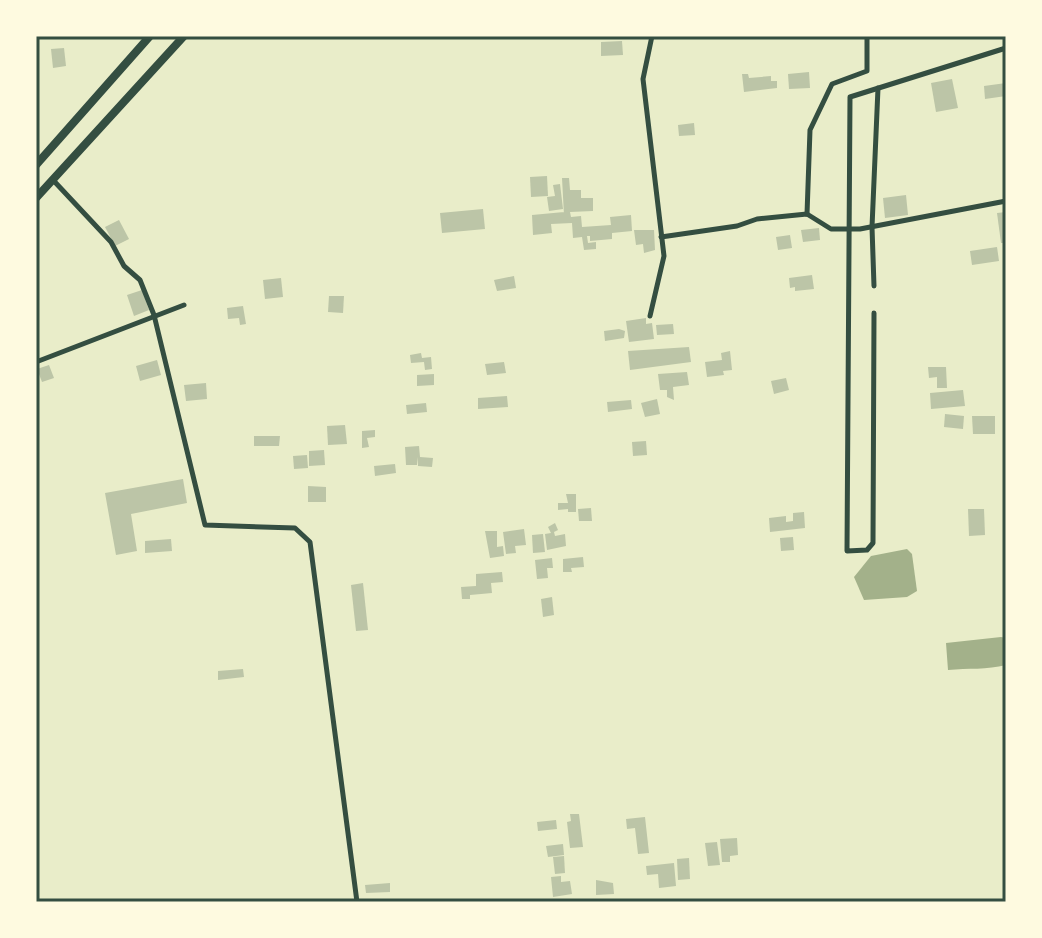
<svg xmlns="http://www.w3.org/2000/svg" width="1042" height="938" font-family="Rubik,sans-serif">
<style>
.water{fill:#a3b18a}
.building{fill:#bcc5a7}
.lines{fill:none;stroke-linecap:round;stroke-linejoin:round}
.minor{stroke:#344e41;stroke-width:5}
.trunk{stroke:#344e41;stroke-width:8}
.neatline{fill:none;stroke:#344e41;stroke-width:3}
</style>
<rect width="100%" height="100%" fill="#e9edc9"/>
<g class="water">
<path d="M907,549L912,554L917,591L907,597L864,600L854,577L871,556Z"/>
<path d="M1001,637L1006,638V665C987,670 968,668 948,670L946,643Z"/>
</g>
<g class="building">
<path d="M622,41L623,55L601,56V42Z"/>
<path d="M64,48L66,66L53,68L51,49Z"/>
<path d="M809,72L810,88L789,89L788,74Z"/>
<path d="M742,74H748L749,78L771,76V81H777V88L744,92Z"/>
<path d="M952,79L958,108L936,112L931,83Z"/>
<path d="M1006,83V96L985,99L984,86Z"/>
<path d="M694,123L695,135L679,136L678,125Z"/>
<path d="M547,176L548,196L531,197L530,177Z"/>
<path d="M562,178H569L570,190H581V198H593V211L570,212L571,217L581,216L582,227L611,225L610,217L631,215L632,231L612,233V239L590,241V236H587L588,243L596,242V249L584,250L582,237L573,238L572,223L551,224L552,233L533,235L532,215L564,212V215Z"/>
<path d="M560,184L563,209L549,211L547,197L555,196L553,185Z"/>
<path d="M906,195L908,215L885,218L883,198Z"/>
<path d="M483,209L485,229L442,233L440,213Z"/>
<path d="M1006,212V243H1001L997,213Z"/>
<path d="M119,220L129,239L115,246L105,227Z"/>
<path d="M819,228L820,240L803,242L801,230Z"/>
<path d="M634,230H654L655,250L644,253L643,244L636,245Z"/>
<path d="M790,235L792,248L778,250L776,237Z"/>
<path d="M997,247L999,261L972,265L970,251Z"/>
<path d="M812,275L814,289L795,291V287L790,288L789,278Z"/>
<path d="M514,276L516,288L497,291L494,280Z"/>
<path d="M281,278L283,297L265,299L263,280Z"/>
<path d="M142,290L149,310L134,316L127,295Z"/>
<path d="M329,296H344L343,313L328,312Z"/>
<path d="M243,306L246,324L240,325L239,318L228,319L227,308Z"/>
<path d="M646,318V324L652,323L654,339L629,342L626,321Z"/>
<path d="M673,324L674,334L657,335L656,325Z"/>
<path d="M619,329L625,331L624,338L605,341L604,331Z"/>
<path d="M689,347L691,362L630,370L628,351Z"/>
<path d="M730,351L732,370L723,371L724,375L707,377L705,362L722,360L721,353Z"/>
<path d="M421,353L422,358L431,357L432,369L425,370L424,362L411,363L410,355Z"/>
<path d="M157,360L161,375L140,381L136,366Z"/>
<path d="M504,362L506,373L487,375L485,364Z"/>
<path d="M49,365L54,378L42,382L37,369Z"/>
<path d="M928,367H946L947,388H937V377L929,378Z"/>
<path d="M687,372L689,385L673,387L674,400L667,397V390H660L658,374Z"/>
<path d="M434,374V385L417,386V375Z"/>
<path d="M786,378L789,390L774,394L771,381Z"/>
<path d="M206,383L207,399L186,401L184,385Z"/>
<path d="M963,390L965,406L931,409L930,393Z"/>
<path d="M507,396L508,407L478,409V398Z"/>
<path d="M657,399L660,414L645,417L641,403Z"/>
<path d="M631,400L632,409L608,412L607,402Z"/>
<path d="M426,403L427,412L407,414L406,405Z"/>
<path d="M945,414L964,416L963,429L944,427Z"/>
<path d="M972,416H995V434H973Z"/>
<path d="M345,425L347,444L328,445L327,426Z"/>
<path d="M375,430V437L367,438L369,447L362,448V431Z"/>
<path d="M254,436H280L279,446H254Z"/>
<path d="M646,441L647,455L633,456L632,442Z"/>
<path d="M419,446L420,457L433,458L432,467L418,466V457L417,465H406L405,447Z"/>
<path d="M324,450L325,465L309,466V451Z"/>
<path d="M307,455L308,468L294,469L293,456Z"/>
<path d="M395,464L396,473L375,476L374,466Z"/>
<path d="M183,479L187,503L131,514L137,551L116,555L105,493Z"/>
<path d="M308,486L326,487V502H308Z"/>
<path d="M566,494H576V512H568V509L558,510V503H568Z"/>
<path d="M591,508L592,521H579L578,509Z"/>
<path d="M968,509H984L985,535L969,536Z"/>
<path d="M804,512L805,528L770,532L769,518L786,516V522L793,521V513Z"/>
<path d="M555,523L558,530L554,532L555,536L565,534L566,546L547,550L545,534L551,533L548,527Z"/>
<path d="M524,529L526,545L515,546L516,553L506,554L503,532Z"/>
<path d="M485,531H497V547L503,546L504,556L490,558Z"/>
<path d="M543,534L545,552L533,553L532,535Z"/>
<path d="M793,537L794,550L781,551L780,538Z"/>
<path d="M171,539L172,551L145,553V541Z"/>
<path d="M583,557L584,567L571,568L572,572H563V559Z"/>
<path d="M552,558L553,568H547L548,578L537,579L535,560Z"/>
<path d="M502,572L503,582L491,583L492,593L470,595V599H462L461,587L476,586V574Z"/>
<path d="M363,583L368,630L356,631L351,585Z"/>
<path d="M552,597L554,615L543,617L541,599Z"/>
<path d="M243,669L244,677L218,680V671Z"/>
<path d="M570,814H579L583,847L570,848L567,822L571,821Z"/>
<path d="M645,817L649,853L638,854L635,828L627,829L626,819Z"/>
<path d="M556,820L557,829L538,831L537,822Z"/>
<path d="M737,838L738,855L730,856V862H722L720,839Z"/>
<path d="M717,842L720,865L708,866L705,843Z"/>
<path d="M563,844L564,855L548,857L546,846Z"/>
<path d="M564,856L565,873L555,874L553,857Z"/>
<path d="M689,858L690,879L678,880L677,859Z"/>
<path d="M674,863L676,886L659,888L658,874L647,875L646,866Z"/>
<path d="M561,876V882L570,881L572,894L553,897L551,877Z"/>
<path d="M596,880L613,883L614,894L596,895Z"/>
<path d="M390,883V892L366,893L365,885Z"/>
</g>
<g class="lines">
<g class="minor">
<path d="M53,180L111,242L124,266L140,280L154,315L205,525L295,528L310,542L357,902"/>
<path d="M807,214L810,130L832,84L867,71V36"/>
<path d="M661,237L737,226L757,219L807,214L831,229H860L1006,201"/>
<path d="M874,286L872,227L878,88"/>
<path d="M874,313L873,543L867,550L847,551L850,97L1006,48"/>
<path d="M650,316L664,256L643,79L652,36"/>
<path d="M36,362L184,305"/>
</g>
<g class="trunk">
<path d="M36,165L150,36"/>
<path d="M36,198L184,36"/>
</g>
</g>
<rect width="1042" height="938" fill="none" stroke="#fefae0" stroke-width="76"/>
<rect x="38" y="38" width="966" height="862" class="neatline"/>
</svg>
